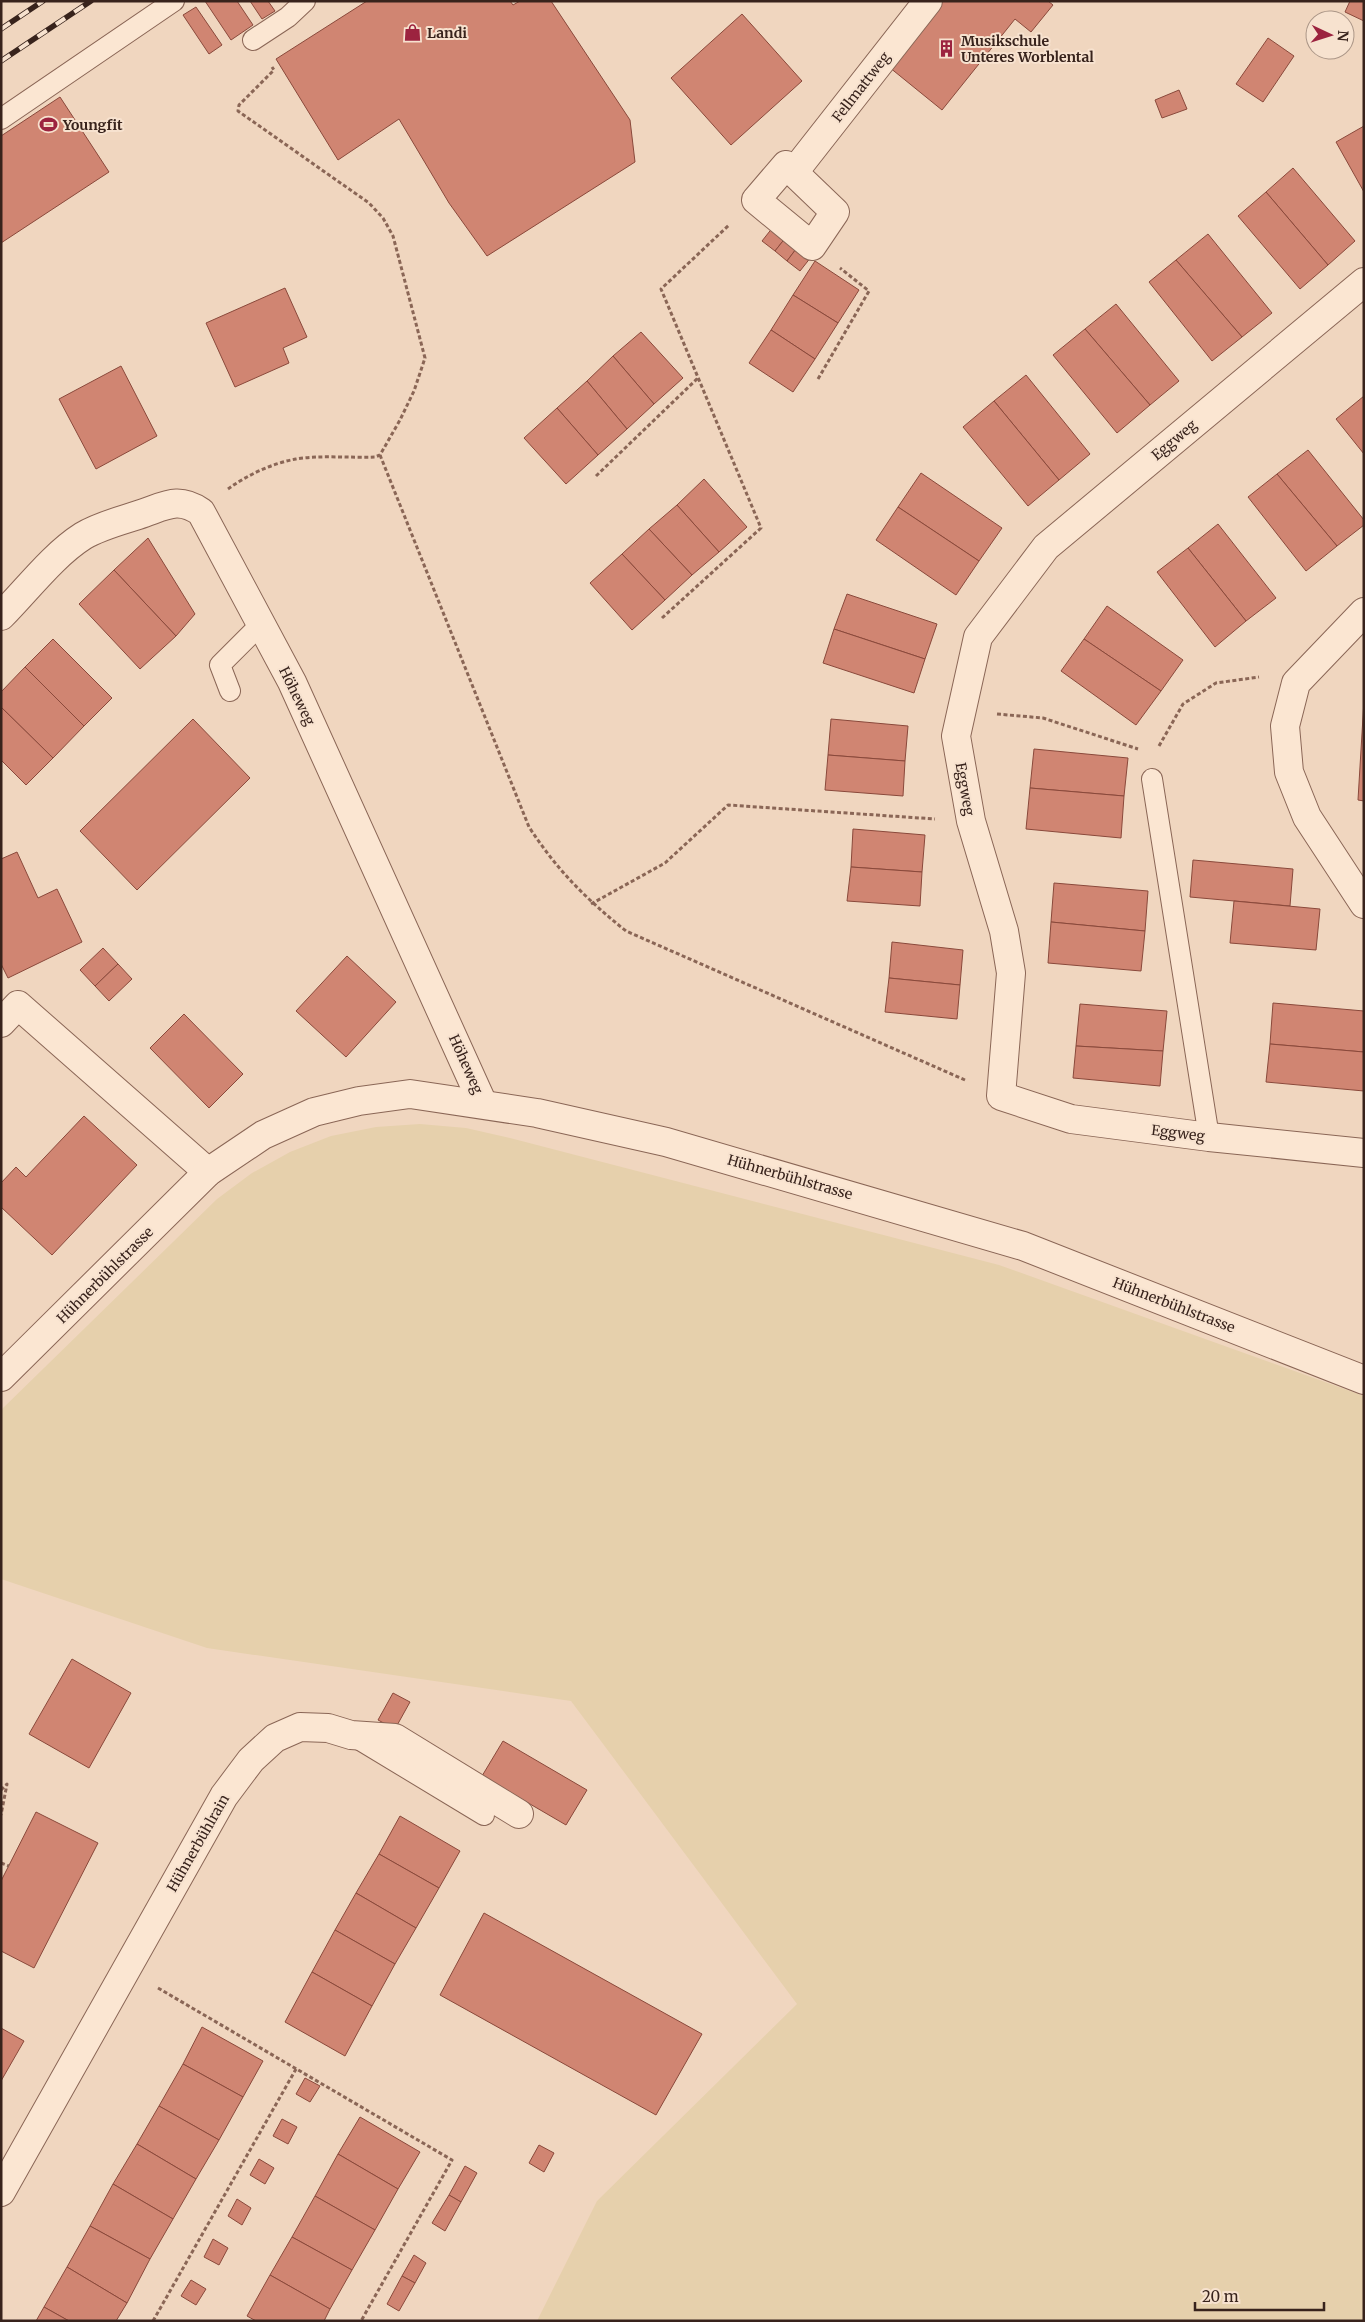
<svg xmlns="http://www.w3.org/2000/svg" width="1365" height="2322" font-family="Merriweather,serif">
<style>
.farmland{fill:#e6d0ac}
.building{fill:#d08572;stroke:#8a493b}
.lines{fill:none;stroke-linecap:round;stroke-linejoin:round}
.service-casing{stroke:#8a6656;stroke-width:22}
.minor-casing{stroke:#8a6656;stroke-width:30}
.path{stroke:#8a6656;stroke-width:3;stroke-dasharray:4 2.5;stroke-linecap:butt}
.service{stroke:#fbe6d2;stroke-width:20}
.minor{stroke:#fbe6d2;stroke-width:28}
.rail-casing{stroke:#38231c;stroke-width:5.5}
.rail{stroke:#f7e2cf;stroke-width:4;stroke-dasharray:11;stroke-linecap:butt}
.labels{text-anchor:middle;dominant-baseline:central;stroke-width:4;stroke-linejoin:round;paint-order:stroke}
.poi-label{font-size:14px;font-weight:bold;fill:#38231c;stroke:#f7e2cf;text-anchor:start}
.street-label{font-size:14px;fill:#38231c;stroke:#f7e2cf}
</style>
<rect width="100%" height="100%" fill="#f0d6bf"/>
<path class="farmland" d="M420,1124L466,1128L510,1138L999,1265L1364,1396V2321H537L597,2201L797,2004L571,1701L207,1648L1,1579V1410L217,1199L252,1173L290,1152L331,1136L376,1127Z"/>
<g class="building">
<path d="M205,1H237L253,25L231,40Z"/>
<path d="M250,1H268L275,11L262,19Z"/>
<path d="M367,1H510L513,5L520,1H551L630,120L635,162L487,256L449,203L399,119L338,160L276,59Z"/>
<path d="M941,1H1048L1053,5L1031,32L1015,19L942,110L889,67Z"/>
<path d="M1350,1H1364V21L1345,12Z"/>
<path d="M196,7L222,45L209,54L183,15Z"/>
<path d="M742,14L802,81L731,145L671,78Z"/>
<path d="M1268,38L1294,56L1263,102L1236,84Z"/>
<path d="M1179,90L1187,109L1162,118L1155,100Z"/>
<path d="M60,97L109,172L1,243V136Z"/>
<path d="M1364,126V192L1336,142Z"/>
<path d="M1293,168L1355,241L1328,265L1266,192Z"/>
<path d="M1266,192L1328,265L1300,289L1238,216Z"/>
<path d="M777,222L790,232L775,251L762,241Z"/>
<path d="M790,232L802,241L787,261L775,251Z"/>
<path d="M1208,234L1272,313L1242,337L1176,260Z"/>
<path d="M802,241L815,252L800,271L787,261Z"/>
<path d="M1176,260L1242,337L1212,361L1149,282Z"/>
<path d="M815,261L859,290L838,323L793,295Z"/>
<path d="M285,288L307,337L283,348L289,363L235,387L206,323Z"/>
<path d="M793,295L838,323L815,359L771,330Z"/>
<path d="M1116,304L1179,381L1150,405L1085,329Z"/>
<path d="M1085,329L1150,405L1117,433L1053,355Z"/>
<path d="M771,330L815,359L793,392L749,363Z"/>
<path d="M641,332L683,378L654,404L613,356Z"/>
<path d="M613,356L654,404L627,429L587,381Z"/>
<path d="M121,366L157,436L96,469L59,399Z"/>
<path d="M1026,375L1090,454L1059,480L994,401Z"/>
<path d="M587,381L627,429L598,455L557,408Z"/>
<path d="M1364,396V454L1336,419Z"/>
<path d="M994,401L1059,480L1028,506L963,427Z"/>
<path d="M557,408L598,455L566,484L524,438Z"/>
<path d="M1308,450L1364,520V525L1337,546L1277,474Z"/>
<path d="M921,473L1002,528L979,561L898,507Z"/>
<path d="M1277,474L1337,546L1306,571L1248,497Z"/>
<path d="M704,479L747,527L719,552L677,505Z"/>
<path d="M677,505L719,552L692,575L649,529Z"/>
<path d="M898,507L979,561L956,595L876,540Z"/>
<path d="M1218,524L1276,598L1246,621L1188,548Z"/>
<path d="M649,529L692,575L665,600L622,554Z"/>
<path d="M148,538L195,614L176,636L114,570Z"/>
<path d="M1188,548L1246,621L1215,647L1157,572Z"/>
<path d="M622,554L665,600L632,630L590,583Z"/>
<path d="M114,570L176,636L140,669L79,604Z"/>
<path d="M847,594L937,624L925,659L834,629Z"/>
<path d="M1107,606L1183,660L1161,691L1084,639Z"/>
<path d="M834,629L925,659L914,693L823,663Z"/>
<path d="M53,639L112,698L84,726L25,667Z"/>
<path d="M1084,639L1161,691L1136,725L1061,671Z"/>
<path d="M25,667L84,726L53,758L1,707V692Z"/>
<path d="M1364,700V801L1358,800Z"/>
<path d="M1,707L53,758L26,785L1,760Z"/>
<path d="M193,719L250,778L137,890L80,831Z"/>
<path d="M831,719L908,726L905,761L828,755Z"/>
<path d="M1034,749L1128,758L1124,796L1030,788Z"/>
<path d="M828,755L905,761L903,796L825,790Z"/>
<path d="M1030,788L1124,796L1121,838L1026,829Z"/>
<path d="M853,829L925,835L922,872L851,867Z"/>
<path d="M17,852L38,898L57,889L82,942L8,978L1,964V859Z"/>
<path d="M1193,860L1293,869L1290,906L1190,897Z"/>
<path d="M851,867L922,872L920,906L847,901Z"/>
<path d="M1054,883L1148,891L1145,931L1051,922Z"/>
<path d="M1234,901L1320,909L1316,950L1230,943Z"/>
<path d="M1051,922L1145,931L1141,971L1048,963Z"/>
<path d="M892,942L963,950L960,985L889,978Z"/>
<path d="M103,948L118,964L95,986L80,970Z"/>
<path d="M347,956L396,1002L346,1057L296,1011Z"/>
<path d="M118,964L132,979L109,1001L95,986Z"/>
<path d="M889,978L960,985L957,1019L885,1012Z"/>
<path d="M1273,1003L1364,1011V1052L1270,1044Z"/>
<path d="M1080,1004L1167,1011L1163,1051L1076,1046Z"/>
<path d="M184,1014L243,1074L209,1108L150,1048Z"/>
<path d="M1270,1044L1364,1052V1091L1266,1082Z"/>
<path d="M1076,1046L1163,1051L1160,1086L1073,1078Z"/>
<path d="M84,1116L137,1165L52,1255L1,1207V1183L16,1167L26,1177Z"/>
<path d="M72,1659L131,1693L89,1768L29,1734Z"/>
<path d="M393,1693L410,1702L395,1729L378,1720Z"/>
<path d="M503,1741L587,1790L566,1825L482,1776Z"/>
<path d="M36,1812L98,1843L34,1968L1,1951V1881Z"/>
<path d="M400,1816L460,1851L439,1888L379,1854Z"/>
<path d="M379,1854L439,1888L416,1928L356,1893Z"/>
<path d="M356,1893L416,1928L395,1964L335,1930Z"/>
<path d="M484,1913L702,2034L656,2115L440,1995Z"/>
<path d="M335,1930L395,1964L372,2006L312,1972Z"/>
<path d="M312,1972L372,2006L345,2056L285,2022Z"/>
<path d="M202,2027L263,2061L243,2097L183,2064Z"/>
<path d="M1,2028L24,2041L1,2081Z"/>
<path d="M183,2064L243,2097L219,2140L159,2106Z"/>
<path d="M305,2078L320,2086L310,2102L296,2094Z"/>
<path d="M159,2106L219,2140L196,2179L137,2144Z"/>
<path d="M360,2117L420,2152L398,2189L338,2154Z"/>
<path d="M282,2119L297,2127L288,2144L273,2136Z"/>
<path d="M137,2144L196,2179L173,2219L113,2184Z"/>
<path d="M539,2145L554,2153L544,2172L529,2163Z"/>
<path d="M338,2154L398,2189L375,2230L315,2196Z"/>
<path d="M259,2159L274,2168L265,2184L250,2175Z"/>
<path d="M465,2166L477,2173L461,2202L449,2195Z"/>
<path d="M113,2184L173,2219L150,2259L90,2226Z"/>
<path d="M449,2195L461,2202L445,2231L432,2223Z"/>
<path d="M315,2196L375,2230L352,2270L292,2237Z"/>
<path d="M237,2199L251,2208L242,2225L228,2216Z"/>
<path d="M90,2226L150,2259L127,2303L67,2267Z"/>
<path d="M292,2237L352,2270L330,2309L270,2275Z"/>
<path d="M213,2239L228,2248L219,2265L204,2257Z"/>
<path d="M414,2255L426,2263L415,2283L402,2276Z"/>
<path d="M67,2267L127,2303L116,2321H69L44,2307Z"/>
<path d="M270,2275L330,2309L324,2321H256L247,2316Z"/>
<path d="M402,2276L415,2283L399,2311L387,2304Z"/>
<path d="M191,2280L206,2289L196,2305L181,2296Z"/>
<path d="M44,2307L69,2321H36Z"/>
</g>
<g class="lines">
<defs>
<g id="service">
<path d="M253,40L288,17L305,1"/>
<path d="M1,119L174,1"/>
<path d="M230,691L220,665L260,625"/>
<path d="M1152,779L1209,1137"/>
<path d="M355,1737L484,1815"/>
</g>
<g id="minor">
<path d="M786,165L835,212L812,246L756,200Z"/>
<path d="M794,172L928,1"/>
<path d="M1364,282L1046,547L978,637L956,736L971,821L1004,931L1011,973L1001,1096L1071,1119L1209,1137L1364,1153"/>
<path d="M1364,612L1296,683L1285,726L1289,772L1307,817L1364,904"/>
<path d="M1,616C26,591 53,555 83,536C101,525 124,520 144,513C167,505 179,497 201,512L292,682L483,1104"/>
<path d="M1,1023L18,1005L208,1172"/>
<path d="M1,1377L208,1172L263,1135L314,1112L359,1101L410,1094L537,1113L666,1142L1023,1246L1364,1380"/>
<path d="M1,2192L224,1796L251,1760L275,1738L300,1727L328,1728L351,1735L395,1738L519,1814"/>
</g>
</defs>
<use href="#service" class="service-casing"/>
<use href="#minor" class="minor-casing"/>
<g class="path">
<path d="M818,379L869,291L840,268"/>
<path d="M380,455L529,827C557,870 586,899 626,931L965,1080"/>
<path d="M596,476L698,378"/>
<path d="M228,489C247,475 273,463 296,459C318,455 351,458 375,457L380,455L400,420L414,391L425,358L393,236L383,218L369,203L238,111L239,105L274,70L272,67"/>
<path d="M662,618L761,528L661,289L729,225"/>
<path d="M997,714L1043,718L1138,749"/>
<path d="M1159,746L1183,704L1216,683L1259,677"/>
<path d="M591,904L665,863L728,805L935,819"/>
<path d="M1,1790L7,1784L1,1815"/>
<path d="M1,1863L9,1866"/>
<path d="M158,1988L452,2160L361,2321"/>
<path d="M153,2321L296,2069"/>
</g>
<use href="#service" class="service"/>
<use href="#minor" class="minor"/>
<defs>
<g id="rail">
<path d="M1,29L43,1"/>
<path d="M1,61L91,1"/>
</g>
</defs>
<use href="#rail" class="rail-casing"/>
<use href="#rail" class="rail"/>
</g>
<defs>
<symbol id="shop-bare" viewBox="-9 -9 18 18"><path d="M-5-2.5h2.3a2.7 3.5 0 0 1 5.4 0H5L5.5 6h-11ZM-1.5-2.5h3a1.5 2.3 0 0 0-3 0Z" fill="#9c233f" stroke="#f7e2cf" stroke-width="2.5" paint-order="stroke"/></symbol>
<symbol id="building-bare" viewBox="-9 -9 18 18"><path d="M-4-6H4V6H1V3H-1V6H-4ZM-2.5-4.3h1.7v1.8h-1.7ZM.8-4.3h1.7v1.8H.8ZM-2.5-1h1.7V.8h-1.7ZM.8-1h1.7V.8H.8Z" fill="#9c233f" stroke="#f7e2cf" stroke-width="2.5" paint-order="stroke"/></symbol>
<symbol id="stadium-bare" viewBox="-9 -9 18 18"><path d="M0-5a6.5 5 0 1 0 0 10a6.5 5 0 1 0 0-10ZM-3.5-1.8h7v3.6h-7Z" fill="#9c233f" stroke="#f7e2cf" stroke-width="2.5" paint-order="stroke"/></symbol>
</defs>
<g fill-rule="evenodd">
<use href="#shop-bare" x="400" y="20" width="25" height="25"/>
<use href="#building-bare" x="934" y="36" width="25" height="25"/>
<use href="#stadium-bare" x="36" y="112" width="25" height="25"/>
</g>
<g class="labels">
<g class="poi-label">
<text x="427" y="33">Landi</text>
<text x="961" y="41">Musikschule<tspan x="961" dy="16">Unteres Worblental</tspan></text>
<text x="63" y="125">Youngfit</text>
</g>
<g class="street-label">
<text transform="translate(861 87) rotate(-52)">Fellmattweg</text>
<text transform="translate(1174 440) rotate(-40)">Eggweg</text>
<text transform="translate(297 696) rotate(64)">Höheweg</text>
<text transform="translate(965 789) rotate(80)">Eggweg</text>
<text transform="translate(466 1064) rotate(66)">Höheweg</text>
<text transform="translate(1178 1133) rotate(7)">Eggweg</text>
<text transform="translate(790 1177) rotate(16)">Hühnerbühlstrasse</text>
<text transform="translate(105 1275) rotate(-45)">Hühnerbühlstrasse</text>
<text transform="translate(1174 1305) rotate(21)">Hühnerbühlstrasse</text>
<text transform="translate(198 1843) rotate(-60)">Hühnerbühlrain</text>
</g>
</g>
<rect width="1365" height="2322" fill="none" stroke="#38231c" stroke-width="5"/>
<g transform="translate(1330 35) rotate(94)"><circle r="24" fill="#f7e2cf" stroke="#ab9687"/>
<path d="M0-4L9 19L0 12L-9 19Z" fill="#9c233f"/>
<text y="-8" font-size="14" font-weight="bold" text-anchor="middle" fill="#38231c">N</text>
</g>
<path d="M1195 2302v8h129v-8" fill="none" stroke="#38231c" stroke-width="2.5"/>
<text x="1202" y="2302" font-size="15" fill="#38231c" stroke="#f7e2cf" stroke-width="4" paint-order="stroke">20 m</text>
</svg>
